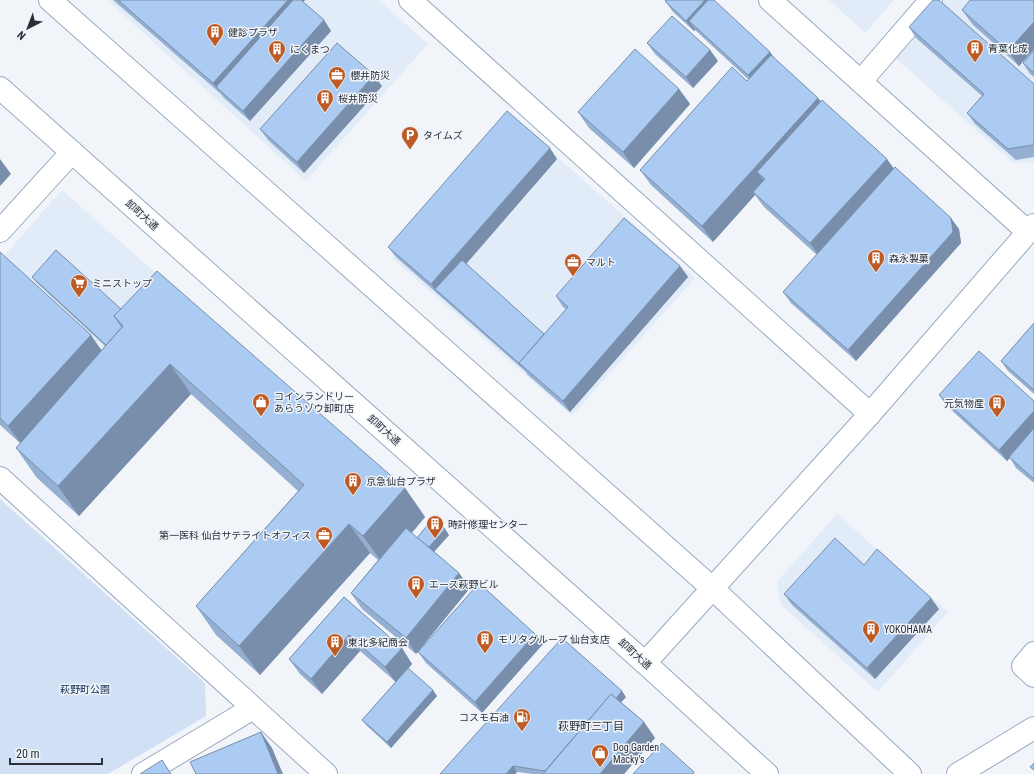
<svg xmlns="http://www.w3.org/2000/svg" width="1034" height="774" font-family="'Roboto Condensed','Noto Sans JP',sans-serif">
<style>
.built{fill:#e2ecf9}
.green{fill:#d1e0f5}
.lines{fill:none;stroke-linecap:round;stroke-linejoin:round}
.minor-casing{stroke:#98aac2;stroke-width:24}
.minor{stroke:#fff;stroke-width:22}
.wall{fill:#94afd1}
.shaded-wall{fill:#788eaa}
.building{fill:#accbf3;stroke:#788eaa}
.labels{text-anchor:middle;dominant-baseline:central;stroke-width:3;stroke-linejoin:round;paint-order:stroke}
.poi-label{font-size:10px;fill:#29303a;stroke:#f1f5fa;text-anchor:start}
.street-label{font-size:10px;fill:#29303a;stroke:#f1f5fa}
.park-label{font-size:10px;fill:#0a2c55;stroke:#f1f5fa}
.neighbourhood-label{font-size:11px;fill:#29303a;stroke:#f1f5fa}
</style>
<rect width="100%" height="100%" fill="#f1f5fa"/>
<g class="built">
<path d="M107,0H379L428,44L306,181Z"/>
<path d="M829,0H894L865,33Z"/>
<path d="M941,0H1034V162L1013,163L892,55Z"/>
<path d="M515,120L695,278L572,416L392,258Z"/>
<path d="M62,190L177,292L116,360L3,257Z"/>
<path d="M837,514L948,612L878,692L781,605L777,582Z"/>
</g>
<path class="green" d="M0,499L205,683L206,716L108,774H0Z"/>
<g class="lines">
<defs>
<g id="minor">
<path d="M50,0L712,588L910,774"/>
<path d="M410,0L870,414"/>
<path d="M770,0L1028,232"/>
<path d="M861,81L931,0"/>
<path d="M0,88L645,663L767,774"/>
<path d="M0,231L72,152"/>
<path d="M0,478L326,774"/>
<path d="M1034,653L1023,666L1034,676"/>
<path d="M645,663L870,414L1034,225"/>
<path d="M143,774L253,708"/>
<path d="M958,774L1034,728"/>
</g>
</defs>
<use href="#minor" class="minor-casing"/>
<use href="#minor" class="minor"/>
</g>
<g class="wall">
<path d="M113,0H305L303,2L324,20L331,31L250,121L224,98L221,94Z"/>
<path d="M1034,0V49L1019,66L973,25L962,10Z"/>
<path d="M665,1L770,52L774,58L959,229L961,243L856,361L791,303L783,292L817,255L764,207L755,195L713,242L651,185L640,170L749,80L695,30L694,31L673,12Z"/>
<path d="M909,27L1034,84V157L1016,160L975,124L967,113L982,96L916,38Z"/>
<path d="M647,43L710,50L718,61L693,88L655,54Z"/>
<path d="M1034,50V77L1030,74L1023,63Z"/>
<path d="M382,86L304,173L268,140L260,129Z"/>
<path d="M679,89L690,104L634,168L589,128L578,112Z"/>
<path d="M557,159L466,264L544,334L566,309L563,307L556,296L680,266L688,277L570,412L527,374L526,372L439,295L396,257L388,247Z"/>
<path d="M0,252L102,350L105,346L36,282L32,277L121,309L405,488L425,517L412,533L417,538L449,535L434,552L470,588L416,654L362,609L351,593L378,560L370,553L260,675L216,635L196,606L298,491L191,394L79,516L37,478L16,448L20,443L0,425Z"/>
<path d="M1034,323V394L1008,371L1001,361Z"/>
<path d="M939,395L1034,401V483L1016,468L1010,458L1007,461L947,406Z"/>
<path d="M864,565L939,609L875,679L792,605L784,594Z"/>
<path d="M344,597L402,648L412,664L406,671L437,696L391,748L366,725L362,720L396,682L360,651L322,694L300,674L289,659Z"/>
<path d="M535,634L543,644L482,713L426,663L418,652Z"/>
<path d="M626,697L621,702L644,722L655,738L624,774H533L517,772L515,774H440Z"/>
</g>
<g class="shaded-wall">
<path d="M288,0H305L222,92L216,87L221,94L213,83Z"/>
<path d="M705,0H711L689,21L695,30L694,31L686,21Z"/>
<path d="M324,20L331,31L250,121L243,111Z"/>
<path d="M1034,22V49L1019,66L1008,51Z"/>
<path d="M710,50L718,61L693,88L686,77Z"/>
<path d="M770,52L777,62L755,86L748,75Z"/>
<path d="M374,75L382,86L304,173L297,162Z"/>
<path d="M679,89L690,104L634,168L623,152Z"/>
<path d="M818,98L829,113L765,179L757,172L766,183L753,192L755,195L713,242L702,226Z"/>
<path d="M550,148L557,159L440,294L435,289L439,295L431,284Z"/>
<path d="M0,159L11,174L0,186Z"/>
<path d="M887,159L898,174L821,259L810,243Z"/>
<path d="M951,218L959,229L961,243L856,361L848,350Z"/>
<path d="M680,266L688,277L570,412L563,401Z"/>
<path d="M91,335L104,354L22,445L8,426Z"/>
<path d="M170,364L191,394L79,516L58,486Z"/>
<path d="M1034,411V431L1007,461L999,450Z"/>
<path d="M405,488L425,517L384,565L363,536Z"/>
<path d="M349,524L370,553L260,675L239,646Z"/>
<path d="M445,529L449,535L432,554L428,548Z"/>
<path d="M459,573L470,588L416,654L406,638Z"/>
<path d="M931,598L939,609L875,679L867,668Z"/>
<path d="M535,634L543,644L482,713L475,702Z"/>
<path d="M349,635L360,651L322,694L311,679Z"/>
<path d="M402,648L412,664L396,683L385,667Z"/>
<path d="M433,690L437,696L391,748L387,742Z"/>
<path d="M622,691L626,697L556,774H551Z"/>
<path d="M644,722L655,738L624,774H600Z"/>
<path d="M261,732L272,748L283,774H278Z"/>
<path d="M513,766L517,772L515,774H506Z"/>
</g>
<g class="building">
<path d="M118,0H288L213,83Z"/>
<path d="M293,0H301L324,20L243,111L216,87Z"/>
<path d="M666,0H705L686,21L665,1Z"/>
<path d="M708,0H714L770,52L748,75L689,21Z"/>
<path d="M933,0H939L1034,84V143L1032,145L1008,149L967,113L984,94L909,27Z"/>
<path d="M970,0H1034V22L1008,51L962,10Z"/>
<path d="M672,16L710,50L686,77L647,43Z"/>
<path d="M337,43L374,75L297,162L260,129Z"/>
<path d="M635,49L679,89L623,152L578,112Z"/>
<path d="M1034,50V73L1023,63Z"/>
<path d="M771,55L818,98L702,226L640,170L732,67L747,81Z"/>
<path d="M822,100L887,159L810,243L753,192L765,179L757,172Z"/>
<path d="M507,111L550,148L431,284L388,247Z"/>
<path d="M895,167L951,218L953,232L848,350L783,292Z"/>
<path d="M624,218L680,266L563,401L519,363L568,307L556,296Z"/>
<path d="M56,250L121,309L114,316L122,327L106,345L32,277Z"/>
<path d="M0,252L91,335L8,426L0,418Z"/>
<path d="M462,260L544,334L519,363L522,366L435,289Z"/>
<path d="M157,271L405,488L363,536L349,524L239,646L196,606L304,485L170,364L58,486L16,448L123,326L114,316Z"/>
<path d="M1034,323V390L1001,361Z"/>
<path d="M979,351L1034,401V411L999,450L939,395Z"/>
<path d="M1034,428V479L1009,457Z"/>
<path d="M433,518L445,529L429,547L417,538Z"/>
<path d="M406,528L459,573L406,638L351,593Z"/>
<path d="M835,538L864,565L877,549L931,598L867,668L784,594Z"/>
<path d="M479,583L535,634L475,702L418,652Z"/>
<path d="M344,597L402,648L385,667L349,635L311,679L289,659Z"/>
<path d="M562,638L622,691L616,698L611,694L545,771L513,766L506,774H440Z"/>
<path d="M408,668L433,690L387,742L362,720Z"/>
<path d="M611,694L644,722L600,774H543Z"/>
<path d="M261,732L278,774H196L190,762Z"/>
<path d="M662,743L694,772L693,774H633Z"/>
<path d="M162,760L171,774H140Z"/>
<path d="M1034,763V770L1030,767Z"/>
</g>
<defs>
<symbol id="building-pin" viewBox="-11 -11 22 30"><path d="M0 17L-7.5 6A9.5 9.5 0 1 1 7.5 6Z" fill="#be5a24" stroke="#f1f5fa"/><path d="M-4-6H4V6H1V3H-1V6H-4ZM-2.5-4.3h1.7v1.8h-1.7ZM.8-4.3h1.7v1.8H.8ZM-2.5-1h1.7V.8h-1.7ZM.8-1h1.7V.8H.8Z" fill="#fff"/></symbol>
<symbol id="office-pin" viewBox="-11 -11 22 30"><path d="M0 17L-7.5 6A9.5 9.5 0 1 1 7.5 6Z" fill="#be5a24" stroke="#f1f5fa"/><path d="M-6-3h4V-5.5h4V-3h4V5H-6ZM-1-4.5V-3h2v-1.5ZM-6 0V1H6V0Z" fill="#fff"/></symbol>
<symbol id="parking-pin" viewBox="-11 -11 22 30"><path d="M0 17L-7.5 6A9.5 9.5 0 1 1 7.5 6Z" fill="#be5a24" stroke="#f1f5fa"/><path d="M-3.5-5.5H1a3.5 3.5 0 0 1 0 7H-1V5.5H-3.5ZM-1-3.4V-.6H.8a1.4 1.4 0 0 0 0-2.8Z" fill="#fff"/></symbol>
<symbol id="supermarket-pin" viewBox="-11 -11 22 30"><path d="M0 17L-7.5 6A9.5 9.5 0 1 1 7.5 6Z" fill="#be5a24" stroke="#f1f5fa"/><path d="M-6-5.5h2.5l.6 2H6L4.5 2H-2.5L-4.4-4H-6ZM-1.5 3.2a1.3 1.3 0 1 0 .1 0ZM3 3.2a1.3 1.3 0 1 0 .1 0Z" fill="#fff"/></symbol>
<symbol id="shop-pin" viewBox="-11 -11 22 30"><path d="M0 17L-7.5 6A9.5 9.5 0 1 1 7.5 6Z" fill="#be5a24" stroke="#f1f5fa"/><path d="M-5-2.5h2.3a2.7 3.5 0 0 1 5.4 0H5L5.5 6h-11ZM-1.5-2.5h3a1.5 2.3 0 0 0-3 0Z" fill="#fff"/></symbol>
<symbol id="fuel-pin" viewBox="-11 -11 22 30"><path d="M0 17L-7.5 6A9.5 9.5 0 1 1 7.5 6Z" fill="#be5a24" stroke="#f1f5fa"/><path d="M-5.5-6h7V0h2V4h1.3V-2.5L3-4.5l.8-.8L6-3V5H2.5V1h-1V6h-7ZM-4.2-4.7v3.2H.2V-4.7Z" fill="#fff"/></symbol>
</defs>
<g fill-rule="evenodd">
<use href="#building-pin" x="205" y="22" width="20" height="27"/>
<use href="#building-pin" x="965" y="38" width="20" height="27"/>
<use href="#building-pin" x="267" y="39" width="20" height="27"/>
<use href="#office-pin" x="327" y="65" width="20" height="27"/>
<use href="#building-pin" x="315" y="88" width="20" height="27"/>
<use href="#parking-pin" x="400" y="125" width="20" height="27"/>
<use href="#building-pin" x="866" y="248" width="20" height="27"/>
<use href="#office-pin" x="563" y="252" width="20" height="27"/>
<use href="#supermarket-pin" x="69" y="273" width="20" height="27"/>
<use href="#shop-pin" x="251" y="392" width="20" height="27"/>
<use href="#building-pin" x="987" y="393" width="20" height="27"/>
<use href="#building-pin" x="343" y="471" width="20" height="27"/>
<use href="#building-pin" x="425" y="514" width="20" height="27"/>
<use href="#office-pin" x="314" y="525" width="20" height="27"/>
<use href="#building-pin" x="406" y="574" width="20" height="27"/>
<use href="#building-pin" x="861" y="619" width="20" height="27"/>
<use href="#building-pin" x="475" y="629" width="20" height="27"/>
<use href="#building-pin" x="325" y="632" width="20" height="27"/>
<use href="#fuel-pin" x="512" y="707" width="20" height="27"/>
<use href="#shop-pin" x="590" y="743" width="20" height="27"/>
</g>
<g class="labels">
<g class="poi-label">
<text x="228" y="32">健診プラザ</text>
<text x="988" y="48">青葉化成</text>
<text x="290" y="49">にくまつ</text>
<text x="350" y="75">櫻井防災</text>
<text x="338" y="98">桜井防災</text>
<text x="423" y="135">タイムズ</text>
<text x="889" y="258">森永製菓</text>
<text x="586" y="262">マルト</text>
<text x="92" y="283">ミニストップ</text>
<text x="274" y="396">コインランドリー<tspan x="274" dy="12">あらうゾウ卸町店</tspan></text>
<text x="984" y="403" text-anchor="end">元気物産</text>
<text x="366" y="481">京急仙台プラザ</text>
<text x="448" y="524">時計修理センター</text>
<text x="311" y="535" text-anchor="end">第一医科 仙台サテライトオフィス</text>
<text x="429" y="584">エース萩野ビル</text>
<text x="884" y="629">YOKOHAMA</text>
<text x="498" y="639">モリタグループ 仙台支店</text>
<text x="348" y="642">東北多紀商会</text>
<text x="509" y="717" text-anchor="end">コスモ石油</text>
<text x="613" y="747">Dog Garden<tspan x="613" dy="12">Macky's</tspan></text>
</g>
<g class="street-label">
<text transform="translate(142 215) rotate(42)">卸町大通</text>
<text transform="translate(384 430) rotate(42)">卸町大通</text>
<text transform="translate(635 654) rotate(42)">卸町大通</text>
</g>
<g class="park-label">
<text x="85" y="689">萩野町公園</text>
</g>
<g class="neighbourhood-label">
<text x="591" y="726">萩野町三丁目</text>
</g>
</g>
<g transform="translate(28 28) rotate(222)" stroke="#f1f5fa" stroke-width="3" paint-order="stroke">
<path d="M0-3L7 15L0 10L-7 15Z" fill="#29303a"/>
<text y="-6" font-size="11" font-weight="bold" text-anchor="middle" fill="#29303a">N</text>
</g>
<path d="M10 758v6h92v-6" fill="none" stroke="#29303a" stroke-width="2"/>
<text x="16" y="758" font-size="12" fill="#29303a" stroke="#f1f5fa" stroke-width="3" paint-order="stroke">20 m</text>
</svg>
